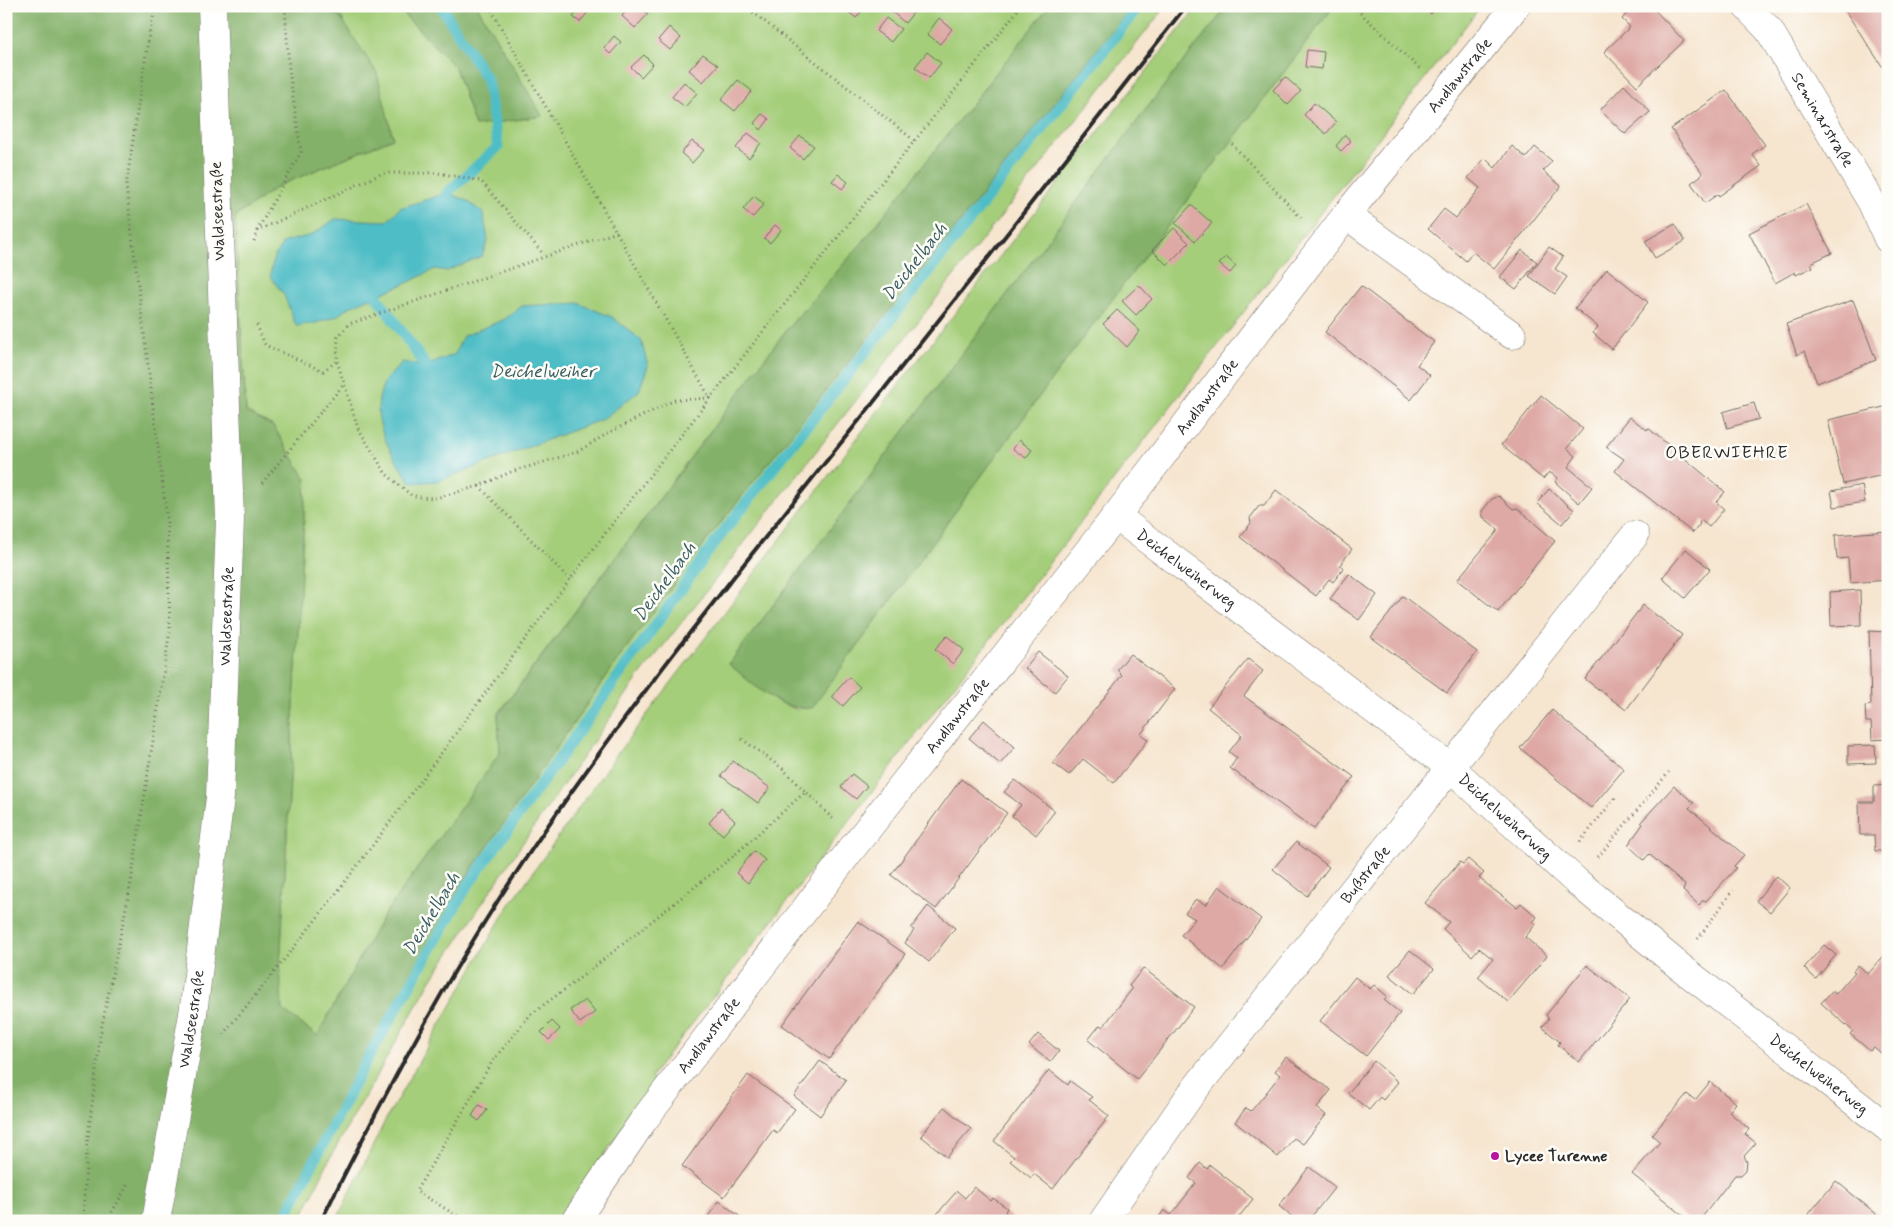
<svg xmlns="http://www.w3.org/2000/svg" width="1894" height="1227" font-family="Mynerve,sans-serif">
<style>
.green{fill:#a4ce79;stroke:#687c52}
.forest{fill:#83b169;stroke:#576e4a}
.water{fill:#4fbdc6;stroke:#3d7478}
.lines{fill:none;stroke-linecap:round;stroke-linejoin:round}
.stream{stroke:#4fbdc6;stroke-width:11}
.building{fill:#dea9a5}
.minor-casing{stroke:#726c64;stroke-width:29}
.path{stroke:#726c64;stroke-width:3;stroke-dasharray:1 4;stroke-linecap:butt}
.minor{stroke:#fff;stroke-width:28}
.rail{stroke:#2b2b2b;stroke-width:4}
.poi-dot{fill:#b5179e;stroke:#fdfcf7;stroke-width:2}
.labels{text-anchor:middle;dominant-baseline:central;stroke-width:5;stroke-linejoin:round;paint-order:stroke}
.street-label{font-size:16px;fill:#2b2b2b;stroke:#fdfcf7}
.poi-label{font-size:16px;font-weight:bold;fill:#2b2b2b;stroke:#fdfcf7;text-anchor:start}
.water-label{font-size:18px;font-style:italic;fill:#385e61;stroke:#fdfcf7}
.neighbourhood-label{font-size:18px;letter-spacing:1px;fill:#2b2b2b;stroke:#fdfcf7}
</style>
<rect width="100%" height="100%" fill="#fdfcf7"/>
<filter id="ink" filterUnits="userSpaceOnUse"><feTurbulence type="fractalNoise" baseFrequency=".02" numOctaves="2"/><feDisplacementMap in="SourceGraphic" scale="10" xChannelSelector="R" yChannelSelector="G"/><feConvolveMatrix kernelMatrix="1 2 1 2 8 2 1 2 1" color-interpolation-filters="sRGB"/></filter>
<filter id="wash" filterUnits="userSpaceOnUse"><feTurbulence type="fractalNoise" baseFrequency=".0096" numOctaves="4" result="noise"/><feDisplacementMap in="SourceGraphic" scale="20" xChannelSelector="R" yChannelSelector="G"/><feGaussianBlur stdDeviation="1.12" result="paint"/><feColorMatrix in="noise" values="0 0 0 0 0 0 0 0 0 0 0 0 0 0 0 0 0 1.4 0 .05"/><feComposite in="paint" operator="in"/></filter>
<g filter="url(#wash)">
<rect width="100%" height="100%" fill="#f6e5cf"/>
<g class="green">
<path d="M328,6H396L455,67L475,126L542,116L477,6H1049L862,243L787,329L498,714L500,753L382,918L317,1036L281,1010L280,966L306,479L273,426L246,412L235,217L278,186L393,138L342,18Z"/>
<path d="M1132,6H1166L638,678L524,841L431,980L330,1158L300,1221H279L351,1081L465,879L624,651L707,540Z"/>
<path d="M1198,6H1228L1163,87L729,664L774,700L798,710L851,655L1052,379L1334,6H1481L651,1077L656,1081L558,1221H336L385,1121L504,913L617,754L877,412Z"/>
</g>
<g class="forest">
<path d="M6,6H328L341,18L377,73L393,138L278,186L235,217L246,412L273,426L306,479L280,966L282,1010L317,1036L382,918L500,753L498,715L787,329L862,243L1049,6H1132L707,540L624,651L465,879L351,1081L279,1221H6Z"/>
<path d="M396,6H477L542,116L475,126L455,67Z"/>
<path d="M1228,6H1334L1052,379L812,708C779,712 753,684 729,664L1163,87Z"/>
</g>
<g class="water">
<path d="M447,193L466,200L483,213L488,240L482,256L447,271L435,269L409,282L349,307L337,316L316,323L296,326L284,295L270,276L274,257L284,242L312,235L335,219L387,221L400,208Z"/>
<path d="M578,303L612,317L641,340L648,366L639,391L603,419L438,481L411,483C391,452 367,421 384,383C388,376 397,369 402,362L426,366L455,354L463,336L505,319L522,306Z"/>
</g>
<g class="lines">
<g class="stream">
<path d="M441,6L487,80L498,147L447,193"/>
<path d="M377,297L426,366"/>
<path d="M283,1221L363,1067L466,888L713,545L1139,6"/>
</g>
</g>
<g id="blocks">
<g class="building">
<path d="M581,6H593L580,22L573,17Z"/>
<path d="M630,6H640L648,14L635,28L622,16Z"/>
<path d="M849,6H866L856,18L846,10Z"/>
<path d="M895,6H919L905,23L891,11Z"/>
<path d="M1421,6H1437L1431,14Z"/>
<path d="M1634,6H1646L1649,9L1651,6L1684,41L1637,86L1604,52L1630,27L1622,19Z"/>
<path d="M1842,6H1888V74L1880,63Z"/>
<path d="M886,18L901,29L891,42L876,31Z"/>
<path d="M939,18L952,29L940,44L927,34Z"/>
<path d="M669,27L681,38L670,50L658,40Z"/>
<path d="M614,36L621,42L610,54L604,48Z"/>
<path d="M1307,50L1324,52L1322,69L1305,67Z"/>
<path d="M927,52L941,63L929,78L915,67Z"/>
<path d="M703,54L718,65L703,82L689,70Z"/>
<path d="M644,55L653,64L641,77L631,67Z"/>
<path d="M1285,77L1301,91L1288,105L1273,90Z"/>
<path d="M738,80L752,91L735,111L721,100Z"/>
<path d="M684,82L697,93L685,107L672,97Z"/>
<path d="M1624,85L1650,112L1625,134L1600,110Z"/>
<path d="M1726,90L1765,145L1752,154L1761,166L1719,196L1718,194L1705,203L1691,183L1703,174L1671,129Z"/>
<path d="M1314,103L1336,122L1326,134L1304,115Z"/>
<path d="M762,114L769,119L761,130L754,123Z"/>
<path d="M748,133L761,143L749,158L736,148Z"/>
<path d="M1345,135L1351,141L1341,151L1336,146Z"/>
<path d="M800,136L814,146L803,159L790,148Z"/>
<path d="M692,141L704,150L692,163L681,153Z"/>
<path d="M1512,146L1526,158L1535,147L1552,161L1543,171L1561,186L1494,269L1473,252L1466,261L1428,229L1444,209L1456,218L1480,188L1468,178L1485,158L1495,168Z"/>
<path d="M838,174L848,182L842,189L832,181Z"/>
<path d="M754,196L764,204L753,217L743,209Z"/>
<path d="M1806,204L1832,253L1811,263L1813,267L1796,275L1795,272L1775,283L1749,233Z"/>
<path d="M1191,205L1212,223L1195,241L1175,223Z"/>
<path d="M1675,224L1685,241L1655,258L1645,241Z"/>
<path d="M775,225L781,230L770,243L764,238Z"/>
<path d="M1174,228L1189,243L1167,265L1152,250Z"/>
<path d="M1549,247L1563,257L1555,269L1567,277L1555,294L1529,276Z"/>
<path d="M1522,250L1537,262L1516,289L1500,277Z"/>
<path d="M1226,257L1236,266L1230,273L1219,264Z"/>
<path d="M1607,269L1648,302L1612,349L1593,333L1598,327L1575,308Z"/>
<path d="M1139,285L1152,299L1136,315L1122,301Z"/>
<path d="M1361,286L1434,342L1417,365L1430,375L1411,400L1325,332Z"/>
<path d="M1853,300L1876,360L1817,383L1805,351L1797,355L1786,324Z"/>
<path d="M1117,310L1140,331L1127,347L1103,324Z"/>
<path d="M1541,395L1583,429L1567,448L1576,456L1568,467L1592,487L1579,503L1555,482L1558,478L1549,472L1543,479L1501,445Z"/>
<path d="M1754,403L1759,419L1727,428L1723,412Z"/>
<path d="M1888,406V474L1843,484L1828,420Z"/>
<path d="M1630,417L1647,430L1648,428L1725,492L1716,502L1724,509L1709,527L1701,520L1699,523L1700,524L1693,533L1615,471L1624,459L1606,447Z"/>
<path d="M1019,440L1032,450L1026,458L1013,449Z"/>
<path d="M1862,485L1865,502L1834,507L1831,491Z"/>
<path d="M1549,489L1574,510L1562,524L1537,503Z"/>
<path d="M1276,490L1352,549L1340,565L1344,568L1333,582L1329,579L1316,596L1240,537L1251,523L1250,518L1259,506H1264Z"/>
<path d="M1499,496L1513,509L1517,508L1555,541L1498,612L1457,580L1497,532L1498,529L1483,517L1482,511L1492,499Z"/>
<path d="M1888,531V580L1850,583L1848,558L1837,559L1835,535Z"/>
<path d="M1686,549L1710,569L1685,598L1662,578Z"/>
<path d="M1349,574L1377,595L1359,620L1330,599Z"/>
<path d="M1860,590L1861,625L1831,626L1830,592Z"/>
<path d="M1403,596L1477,652L1447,693L1371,637Z"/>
<path d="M1643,605L1682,635L1626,710L1585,679Z"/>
<path d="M1869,631L1888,632V739L1872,740L1871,722H1866L1865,706L1871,705Z"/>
<path d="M947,636L964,650L953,664L935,649Z"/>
<path d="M1038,652L1068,676L1055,692L1025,668Z"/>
<path d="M1130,654L1175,689L1141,734L1148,740L1114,783L1083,759L1069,775L1053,763L1122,675L1117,670Z"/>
<path d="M1248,659L1263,671L1244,696L1354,777L1314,829L1230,768L1237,758L1229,752L1242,735L1208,708Z"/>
<path d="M849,677L860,687L843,706L832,696Z"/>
<path d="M1552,710L1624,769L1591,808L1520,748Z"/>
<path d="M984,720L1015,747L1000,764L969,738Z"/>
<path d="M1875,745L1876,763L1848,764V746Z"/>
<path d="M733,761L770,788L758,803L721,776Z"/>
<path d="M852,774L867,786L856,799L841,787Z"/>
<path d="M961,779L1007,813L936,909L891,875Z"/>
<path d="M1015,780L1055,811L1036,835L1012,816L1021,805L1004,792Z"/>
<path d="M1888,785V851H1875L1874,835H1860L1859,802H1874V786Z"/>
<path d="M1674,786L1694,803L1689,808L1744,855L1734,866L1736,868L1706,901L1703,900L1699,905L1683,891L1685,885L1665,868L1649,854L1644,860L1628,845L1643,824L1641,822Z"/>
<path d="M721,808L735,821L723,835L709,823Z"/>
<path d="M1296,842L1329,867L1307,896L1273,869Z"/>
<path d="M754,851L765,860L748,883L736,873Z"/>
<path d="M1468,859L1484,873L1479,878L1494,890L1517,907L1521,903L1537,917L1533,922L1536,924L1525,937L1547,956L1508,1002L1478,977L1493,959L1479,948L1472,956L1443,929L1449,922L1425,903L1460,862L1463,864Z"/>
<path d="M1776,876L1790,888L1770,912L1756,901Z"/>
<path d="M1219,886L1261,919L1223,969L1181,935L1195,919L1185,913L1196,899L1206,905Z"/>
<path d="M928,906L955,928L929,962L905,943L914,930L911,928Z"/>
<path d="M858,921L905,954L829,1059L782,1025Z"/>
<path d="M1824,945L1836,955L1816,979L1804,968Z"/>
<path d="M1410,950L1434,969L1413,994L1389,975Z"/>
<path d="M1888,951V1059L1874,1047L1870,1051L1850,1034L1853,1031L1821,1003L1832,991L1836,994L1855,972L1853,971L1858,965L1868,974Z"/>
<path d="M1587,965L1630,999L1579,1062L1558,1045L1560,1042L1542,1027L1549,1019L1546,1015Z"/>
<path d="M1143,968L1194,1007L1137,1079L1088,1040L1100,1025L1103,1027L1132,989L1129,986Z"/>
<path d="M1355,977L1370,989L1374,985L1387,996L1384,1000L1400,1013L1366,1056L1320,1021Z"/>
<path d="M585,1000L595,1012L580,1023L570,1010Z"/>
<path d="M552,1021L560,1029L549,1040L541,1032Z"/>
<path d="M1038,1034L1059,1051L1050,1062L1029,1045Z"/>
<path d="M1286,1057L1331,1090L1317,1108L1326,1115L1303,1144L1294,1138L1278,1157L1235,1122L1246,1108L1251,1111L1266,1093L1280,1075L1275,1071Z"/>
<path d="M820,1061L846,1080L820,1116L794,1096Z"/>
<path d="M1374,1061L1398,1082L1383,1100L1380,1097L1369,1110L1348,1093Z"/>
<path d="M1049,1070L1068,1085L1070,1081L1092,1097L1089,1100L1109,1116L1053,1189L1034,1174L1031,1178L1010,1161L1014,1157L994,1141Z"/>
<path d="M748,1075L795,1109L777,1133L773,1130L724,1197L682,1166Z"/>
<path d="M1710,1082L1736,1103L1729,1112L1749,1129L1745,1134L1756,1143L1744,1156L1747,1162L1746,1170L1741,1175H1735L1699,1221H1690L1632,1174L1660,1142L1652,1135L1687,1094L1695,1100Z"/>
<path d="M479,1105L487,1110L479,1121L472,1116Z"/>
<path d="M944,1107L971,1129L947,1157L921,1136Z"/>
<path d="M1200,1163L1207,1169L1210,1165L1253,1199L1238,1218L1241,1221H1156L1164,1210L1171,1215L1196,1183L1189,1178Z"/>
<path d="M1309,1167L1335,1187L1308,1221H1297L1279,1206Z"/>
<path d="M1836,1181L1885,1221H1803Z"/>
<path d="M974,1187L991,1201L993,1198L1007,1208L1005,1212L1016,1221H945L937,1214L957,1191L965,1198Z"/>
<path d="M719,1201L746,1221H705Z"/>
</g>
</g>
</g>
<g filter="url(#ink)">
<use href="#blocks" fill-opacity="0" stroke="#726c64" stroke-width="1"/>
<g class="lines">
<defs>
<g id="minor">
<path id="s1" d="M1746,6L1769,30L1872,203L1888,239"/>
<path d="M1346,215L1512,335"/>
<path id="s2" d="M1116,516L1450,767L1577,882L1679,966L1888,1128"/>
<path id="s3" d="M156,1221L193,1014L220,797L230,519L212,6"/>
<path id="s4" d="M575,1221L643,1121L846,856L1116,516L1346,215L1516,6"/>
<path id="s5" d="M1103,1221L1191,1094L1635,535"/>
</g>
</defs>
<use href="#minor" class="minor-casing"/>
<g class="path">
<path d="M489,6L710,398L675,400L610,432L577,452L511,472L479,486L436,498L419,497L411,495L386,474L358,428L337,361L338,337L349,324L617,232"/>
<path d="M745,6L915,141"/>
<path d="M1353,6L1422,71"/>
<path d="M1232,144L1302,219"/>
<path d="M257,231L301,152L289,69L285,6"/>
<path d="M254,241L257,231L383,173H438L481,181L544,255"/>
<path d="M257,325L265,345L323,371L337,361"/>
<path d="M262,483L344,384"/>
<path d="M479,486L570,580"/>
<path d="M742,739L783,769L833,819"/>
<path d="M1580,842L1615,798"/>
<path d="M1598,857L1669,772"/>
<path d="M1698,939L1733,890"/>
<path d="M223,1034C346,889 454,733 568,582C716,387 870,199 1021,6"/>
<path d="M83,1221L87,1146L101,1030L131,883L170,630L167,520L126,186L149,34L156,6"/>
<path d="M107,1221L129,1182"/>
<path d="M466,1221L416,1191L492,1062L530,1015L584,975L731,858L805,792"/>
</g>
<use href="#minor" class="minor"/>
<path class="rail" d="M321,1221C376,1111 433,1002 499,899C609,728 738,571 865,413C973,278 1079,142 1186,6"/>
</g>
</g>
<circle class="poi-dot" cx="1495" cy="1156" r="5"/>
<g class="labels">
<g class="street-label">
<text stroke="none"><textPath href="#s4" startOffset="1448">Andlawstraße</textPath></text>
<text stroke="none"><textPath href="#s1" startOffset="138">Seminarstraße</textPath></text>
<text transform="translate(218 211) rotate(-92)">Waldseestraße</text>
<text stroke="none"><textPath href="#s4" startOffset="1039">Andlawstraße</textPath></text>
<text stroke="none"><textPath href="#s2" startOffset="88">Deichelweiherweg</textPath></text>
<text stroke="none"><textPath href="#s3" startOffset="610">Waldseestraße</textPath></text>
<text stroke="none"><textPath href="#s4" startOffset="634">Andlawstraße</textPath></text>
<text stroke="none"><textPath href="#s2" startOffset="492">Deichelweiherweg</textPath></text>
<text stroke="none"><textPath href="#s5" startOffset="435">Bußstraße</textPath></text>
<text stroke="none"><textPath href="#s3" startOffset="205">Waldseestraße</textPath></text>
<text stroke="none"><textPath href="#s4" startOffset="229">Andlawstraße</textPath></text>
<text stroke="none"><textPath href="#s2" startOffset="898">Deichelweiherweg</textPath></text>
</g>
<g class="poi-label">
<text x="1505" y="1156">Lycee Turenne</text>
</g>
<g class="water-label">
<text transform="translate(915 262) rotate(-52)">Deichelbach</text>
<text x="543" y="372">Deichelweiher</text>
<text transform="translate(665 582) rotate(-54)">Deichelbach</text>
<text transform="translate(432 914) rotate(-59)">Deichelbach</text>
</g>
<g class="neighbourhood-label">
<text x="1727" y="453">OBERWIEHRE</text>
</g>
</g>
<rect width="1894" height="1227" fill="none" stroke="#fdfcf7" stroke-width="25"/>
</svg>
